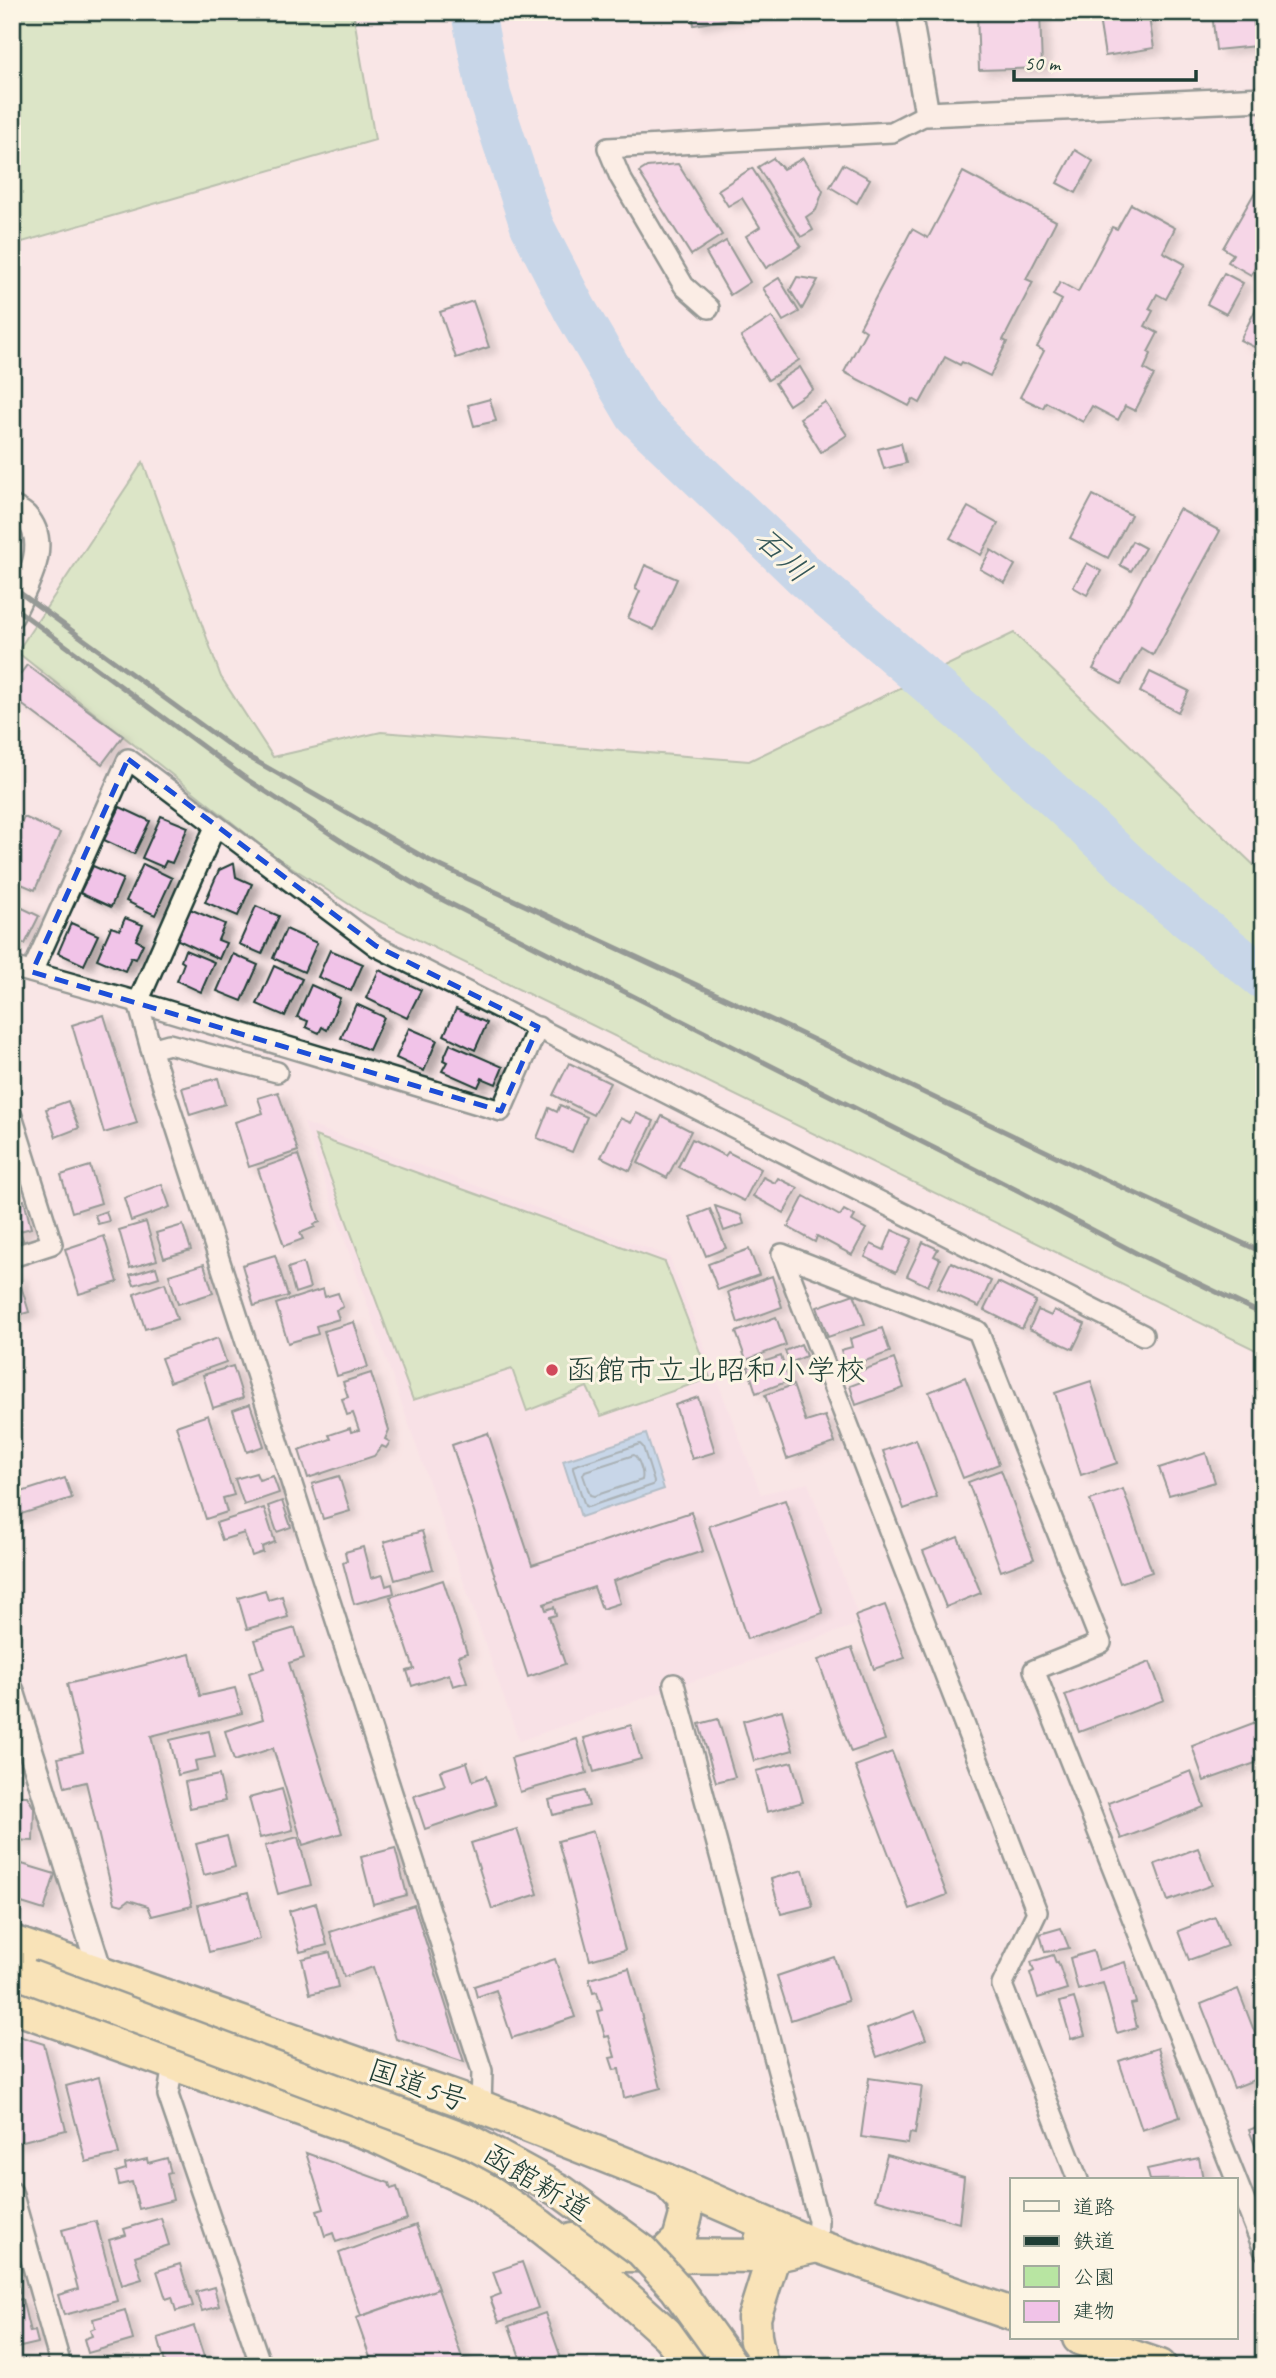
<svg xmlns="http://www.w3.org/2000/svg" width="1276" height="2378" font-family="Caveat,'Klee One',sans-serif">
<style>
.built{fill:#f7dce7}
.green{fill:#b8e5a2;stroke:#6c916b;stroke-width:2}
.water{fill:#8cc4eb;stroke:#608ea2;stroke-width:2}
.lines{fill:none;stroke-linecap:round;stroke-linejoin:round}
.shore{stroke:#4b737d;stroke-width:2}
.river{stroke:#8cc4eb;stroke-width:44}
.building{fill:#f1c3e8;stroke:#1f3d34;stroke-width:2;filter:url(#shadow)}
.minor-casing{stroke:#1f3d34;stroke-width:24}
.tertiary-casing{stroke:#1f3d34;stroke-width:28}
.trunk-casing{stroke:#1f3d34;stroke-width:37}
.minor{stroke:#fcf5e5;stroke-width:19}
.tertiary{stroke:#fcf5e5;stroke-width:23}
.trunk{stroke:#f9e181;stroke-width:32}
.rail{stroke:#1f3d34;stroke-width:5}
.trunk-bridge-casing{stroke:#1f3d34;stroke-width:37;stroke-linecap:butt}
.trunk-bridge{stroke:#f9e181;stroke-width:32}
.marked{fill:none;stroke:#1d4ed8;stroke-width:5;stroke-dasharray:14 9;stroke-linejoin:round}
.poi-dot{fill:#d1495b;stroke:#fcf5e5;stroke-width:2.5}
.labels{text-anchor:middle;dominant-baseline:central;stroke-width:6;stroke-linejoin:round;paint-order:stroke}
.poi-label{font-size:30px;fill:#1f3d34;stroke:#fcf5e5;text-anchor:start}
.street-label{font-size:30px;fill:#1f3d34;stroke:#fcf5e5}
.water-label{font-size:32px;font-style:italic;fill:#355859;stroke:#fcf5e5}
</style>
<defs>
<filter id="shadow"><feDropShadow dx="8" dy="4.5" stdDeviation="3.5" flood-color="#0004"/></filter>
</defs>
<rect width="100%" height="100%" fill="#f9e6e6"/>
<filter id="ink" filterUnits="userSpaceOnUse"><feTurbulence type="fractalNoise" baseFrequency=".0143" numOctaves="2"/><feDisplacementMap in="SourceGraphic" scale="14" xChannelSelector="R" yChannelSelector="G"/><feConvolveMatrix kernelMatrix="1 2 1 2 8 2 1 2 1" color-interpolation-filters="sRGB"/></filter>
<g filter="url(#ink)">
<path class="built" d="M304,1123L669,1256L761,1494L808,1483L857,1613L853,1616L856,1625L519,1741Z"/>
<g class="green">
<path d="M12,12H353L375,140L12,245Z"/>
<path d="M143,462L221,677L273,757L381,732L749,761L1014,633L1264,875V1354L361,912L273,855L17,652Z"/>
<path d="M315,1136L665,1262L710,1378L601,1416L587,1387L527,1411L512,1369L413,1400Z"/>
</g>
<path class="water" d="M646,1434L664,1489L581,1517L563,1461Z"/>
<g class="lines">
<g class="shore">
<path d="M640,1444L643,1447L654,1482L653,1485L588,1507L585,1506L573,1469V1466Z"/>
<path d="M634,1455C639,1459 644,1473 642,1480L594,1496L590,1495L583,1475L585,1471Z"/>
</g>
<path class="river" d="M473,12L489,95L532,226L575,310L637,415L805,576L983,729L1159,894L1264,978"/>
</g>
<g class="building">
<path d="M692,12H770L694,25Z"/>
<path d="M977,12H1040L1042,68L979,70Z"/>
<path d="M1098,12H1148L1154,48L1105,56Z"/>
<path d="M1212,12H1253L1256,46L1216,50Z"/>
<path d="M1075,150L1093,161L1076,193L1057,183Z"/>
<path d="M773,158L783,169L803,158L823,191L816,210L806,217L813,230L801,237L758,167Z"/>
<path d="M678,164L722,235L691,255L639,172L647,167Z"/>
<path d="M843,164L870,179L857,203L830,187Z"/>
<path d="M752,168L801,246L766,268L746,236L760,227L742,198L728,206L718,190Z"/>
<path d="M963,172L1056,221L1026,279L1033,282L1003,340L1007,342L990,376L962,362L960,365L945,357L920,403L913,399L909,406L844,372L866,331L860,327L912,229L928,238Z"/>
<path d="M1256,190L1264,194V252L1251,275L1228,262L1233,254L1223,248Z"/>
<path d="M1131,204L1175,228L1163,252L1185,264L1166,299L1157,294L1149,309L1153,311L1145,326L1158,333L1148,352L1151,354L1144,369L1154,375L1135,411L1125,406L1118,420L1092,406L1083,422L1046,402L1043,408L1020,397L1044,351L1037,347L1062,300L1053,295L1060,282L1078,292L1112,227L1117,229Z"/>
<path d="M726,241L750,282L730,295L706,253Z"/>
<path d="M1224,273L1243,283L1226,314L1207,304Z"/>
<path d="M797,277L818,280L802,309L790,290Z"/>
<path d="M779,278L799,312L783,321L763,288Z"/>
<path d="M1264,293V352L1240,340Z"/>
<path d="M473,301L489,347L456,358L440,312Z"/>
<path d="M772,317L799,360L768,380L741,337Z"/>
<path d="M800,367L813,389L789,405L775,383Z"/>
<path d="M490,399L496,421L474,426L468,405Z"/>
<path d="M825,402L847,435L821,452L800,418Z"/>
<path d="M901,443L906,463L884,469L878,449Z"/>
<path d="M1093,495L1131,515L1108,558L1070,538Z"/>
<path d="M968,507L998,524L981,555L950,538Z"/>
<path d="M1179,509L1220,531L1153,655L1141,648L1121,684L1093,669Z"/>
<path d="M1132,541L1145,548L1131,571L1120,565Z"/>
<path d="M991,550L1015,565L1005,583L980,569Z"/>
<path d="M1087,563L1101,571L1087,595L1073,587Z"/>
<path d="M645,565L677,579L654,630L628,618L640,591L635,589Z"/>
<path d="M27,665L123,736L102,764L12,697V685Z"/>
<path d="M1150,672L1189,691L1178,712L1140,692Z"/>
<path d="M120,807L150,821L134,854L104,840Z"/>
<path d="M161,816L188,827L172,863L166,861L163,867L142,858Z"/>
<path d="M24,817L60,833L35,890L12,880V844Z"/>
<path d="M234,863L236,877L252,884L238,916L205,902L219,870Z"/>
<path d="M143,864L172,878L155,915L126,901Z"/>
<path d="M93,866L123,879L111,907L80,893Z"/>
<path d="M12,903L39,916L25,944L15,940L12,946Z"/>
<path d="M256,906L279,916L262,954L239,944Z"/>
<path d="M190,909L225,924L218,940L226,943L219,959L176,939Z"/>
<path d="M125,918L143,925L136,940L143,944L136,959L131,957L125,971L97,959L111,927L120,930Z"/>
<path d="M71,923L98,935L84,965L58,953Z"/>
<path d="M286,929L317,943L304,972L273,958Z"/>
<path d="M185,950L214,962L201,992L177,981L184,963L181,961Z"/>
<path d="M330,950L363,964L351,991L318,977Z"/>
<path d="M233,954L258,965L242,1001L217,991Z"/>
<path d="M274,966L302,979L285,1016L257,1004Z"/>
<path d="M379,970L421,990L407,1018L366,998Z"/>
<path d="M311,985L340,998L327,1030L322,1027L319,1033L306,1027L308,1021L297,1017Z"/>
<path d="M356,1004L384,1017L369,1050L341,1038Z"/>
<path d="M456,1009L487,1023L475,1050L444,1035Z"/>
<path d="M104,1015L137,1123L104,1133L72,1025Z"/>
<path d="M409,1028L437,1040L424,1071L396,1058Z"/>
<path d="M450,1044L503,1067L496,1084L482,1078L478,1087L442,1071L447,1062L443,1060Z"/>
<path d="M569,1063L610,1083L593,1115L553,1095Z"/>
<path d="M218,1078L225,1104L190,1115L182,1088Z"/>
<path d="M278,1092L298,1151L249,1167L235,1122L263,1113L258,1098Z"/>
<path d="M68,1101L79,1128L56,1137L46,1109Z"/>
<path d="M560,1105L587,1117L572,1152L537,1138L549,1108L557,1112Z"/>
<path d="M636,1113L654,1121L630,1171L601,1157L620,1118L631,1123Z"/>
<path d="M662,1116L691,1131L667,1178L638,1163Z"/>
<path d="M692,1139L725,1156L728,1152L761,1169L744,1201L678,1167Z"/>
<path d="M298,1155L320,1222L314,1224L315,1227L300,1233L303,1239L284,1246L258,1169Z"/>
<path d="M90,1166L101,1203L72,1212L61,1175Z"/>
<path d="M763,1177L775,1183L778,1178L798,1188L784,1213L753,1196Z"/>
<path d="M162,1184L170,1207L131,1221L124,1198Z"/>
<path d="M804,1196L840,1216L844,1210L855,1216L852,1221L866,1229L852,1255L817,1236L815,1242L788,1227Z"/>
<path d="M24,1200L31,1228L20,1231L23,1240L12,1243V1204Z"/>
<path d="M715,1206L741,1215L744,1224L724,1231Z"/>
<path d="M710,1209L726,1248L706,1256L690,1217Z"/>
<path d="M106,1211L109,1221L98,1224L95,1215Z"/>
<path d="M146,1222L157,1260L130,1268L119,1230Z"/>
<path d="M183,1225L191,1250L164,1258L156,1233Z"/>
<path d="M892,1230L912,1239L896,1272L865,1257L871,1244L884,1250Z"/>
<path d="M104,1236L118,1282L79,1294L65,1249Z"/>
<path d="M923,1242L938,1249L934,1256L940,1259L928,1286L907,1276Z"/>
<path d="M749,1249L759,1275L718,1290L708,1264Z"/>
<path d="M275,1255L288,1296L254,1306L242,1265Z"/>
<path d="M951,1262L991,1281L979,1307L938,1288Z"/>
<path d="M303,1263L310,1288L295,1293L288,1268Z"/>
<path d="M204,1264L213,1293L178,1304L169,1275Z"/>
<path d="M156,1267L159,1277L134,1285L130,1275Z"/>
<path d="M18,1276L29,1312L12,1317V1277Z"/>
<path d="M772,1276L782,1307L738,1323L728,1292Z"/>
<path d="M998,1282L1036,1301L1022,1329L984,1310Z"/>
<path d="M165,1283L177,1319L145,1329L134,1294Z"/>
<path d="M323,1289L325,1297L338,1293L343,1307L336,1310L339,1319L316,1326L318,1334L288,1343L276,1304Z"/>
<path d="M854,1294L865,1324L828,1337L817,1307Z"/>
<path d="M1038,1310L1051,1316L1054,1310L1085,1324L1073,1349L1029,1329Z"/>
<path d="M776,1317L786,1345L746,1360L736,1332Z"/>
<path d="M354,1322L368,1367L337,1376L324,1331Z"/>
<path d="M882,1328L890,1352L846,1368L841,1350L852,1347L850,1339Z"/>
<path d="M218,1338L226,1362L170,1382L161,1358Z"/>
<path d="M801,1344L806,1356L790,1363L785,1351Z"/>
<path d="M781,1356L789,1381L756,1393L748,1367Z"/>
<path d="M894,1359L904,1388L856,1405L850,1386L861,1382L857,1372Z"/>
<path d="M233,1366L243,1398L213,1408L203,1375Z"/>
<path d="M371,1373L389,1430L385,1439L390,1442L386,1448L382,1446L374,1456L308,1478L299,1450L331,1439L329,1435L350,1428L351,1432L359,1430L353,1413L347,1415L342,1399L348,1397L343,1382Z"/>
<path d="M965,1377L999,1464L963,1478L929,1392Z"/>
<path d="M1091,1381L1117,1463L1081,1475L1055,1393Z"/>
<path d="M793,1385L806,1422L825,1416L835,1443L787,1459L765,1395Z"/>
<path d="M698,1397L715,1452L692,1459L675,1405Z"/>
<path d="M250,1404L264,1446L247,1452L233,1410Z"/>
<path d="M208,1415L234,1495L223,1498L227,1512L206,1519L176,1426Z"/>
<path d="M488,1433L532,1565L691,1512L703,1551L613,1581L620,1603L602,1609L594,1587L544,1604L546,1610L554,1607L556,1615L549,1617L565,1664L528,1677L452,1445Z"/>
<path d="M916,1439L937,1497L904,1509L883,1451Z"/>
<path d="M1206,1453L1215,1482L1169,1495L1159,1468Z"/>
<path d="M1001,1470L1034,1559L1001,1571L968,1482Z"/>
<path d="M256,1473L259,1480L273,1476L279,1493L244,1505L235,1479Z"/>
<path d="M339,1476L350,1511L323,1519L312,1484Z"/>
<path d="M65,1478L72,1498L12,1517V1495Z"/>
<path d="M1123,1489L1152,1572L1120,1583L1090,1500Z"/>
<path d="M785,1500L823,1613L747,1639L709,1526Z"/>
<path d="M282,1501L291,1527L277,1532L268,1506Z"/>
<path d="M264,1508L275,1542L262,1547L263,1552L252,1556L244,1533L222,1540L216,1523Z"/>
<path d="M422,1531L433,1569L395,1580L384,1542Z"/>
<path d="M958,1537L981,1593L946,1607L923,1551Z"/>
<path d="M363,1547L371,1578L383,1575L386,1586L392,1584L394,1593L354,1604L343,1563L347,1561L345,1552Z"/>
<path d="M443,1580L467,1653L458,1656L467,1682L453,1686L449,1674L412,1686L407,1671L414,1669L390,1597Z"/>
<path d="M265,1590L268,1600L282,1596L288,1617L247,1629L238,1598Z"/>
<path d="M885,1605L905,1658L874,1669L855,1616Z"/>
<path d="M295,1628L304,1658L289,1663L342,1833L303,1845L273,1748L234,1761L225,1731L263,1719L249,1673L264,1668L255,1640Z"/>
<path d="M852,1648L885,1740L851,1752L818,1660Z"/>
<path d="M190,1654L200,1696L235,1688L242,1713L151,1736L192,1906L152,1916L148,1906L129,1900L122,1905L115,1903L86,1782L65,1787L58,1758L83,1752L67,1684Z"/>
<path d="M1150,1662L1164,1700L1079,1732L1065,1695Z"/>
<path d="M782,1710L793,1750L754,1761L743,1721Z"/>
<path d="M718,1719L735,1777L716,1782L699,1724Z"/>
<path d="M1264,1719V1760L1204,1781L1192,1746Z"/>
<path d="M631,1725L641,1759L594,1772L584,1738Z"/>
<path d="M209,1731L215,1757L195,1761L197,1770L178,1775L170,1740Z"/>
<path d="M577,1739L587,1773L520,1792L511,1758Z"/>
<path d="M892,1752L947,1895L910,1909L855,1766Z"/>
<path d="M467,1762L473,1781L486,1776L496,1805L425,1829L414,1796L445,1786L440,1771Z"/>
<path d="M792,1762L803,1802L767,1812L756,1771Z"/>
<path d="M1191,1771L1204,1807L1121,1839L1108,1803Z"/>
<path d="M219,1775L225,1801L190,1808L185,1782Z"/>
<path d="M282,1789L293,1830L260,1838L249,1798Z"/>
<path d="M585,1791L589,1806L553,1815L549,1800Z"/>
<path d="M12,1796H27L34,1808L33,1841L12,1840Z"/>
<path d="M517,1829L538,1894L492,1909L471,1843Z"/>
<path d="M593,1831L625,1950L590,1960L558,1841Z"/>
<path d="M227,1836L235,1867L204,1875L196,1844Z"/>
<path d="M298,1837L311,1885L278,1894L265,1846Z"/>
<path d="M395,1848L407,1895L373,1904L361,1857Z"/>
<path d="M1198,1848L1212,1885L1168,1901L1155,1864Z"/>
<path d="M12,1861L55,1874L44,1910L12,1900Z"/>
<path d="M803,1870L813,1906L781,1914L771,1879Z"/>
<path d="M248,1892L260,1939L209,1952L198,1905Z"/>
<path d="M316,1903L327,1945L300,1952L289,1911Z"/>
<path d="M414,1905L464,2062L396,2039L373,1967L344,1977L330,1932Z"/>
<path d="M1215,1917L1227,1946L1189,1960L1178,1931Z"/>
<path d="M1061,1928L1069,1948L1045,1952L1040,1934Z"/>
<path d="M1093,1951L1099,1970L1125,1962L1136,2003L1131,2004L1137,2027L1117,2033L1103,1983L1078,1990L1070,1958Z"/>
<path d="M330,1952L338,1987L310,1994L302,1959Z"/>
<path d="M1053,1955L1056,1963L1058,1962L1067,1989L1038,1998L1030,1973L1034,1971L1031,1962Z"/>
<path d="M834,1957L848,2001L791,2020L777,1976Z"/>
<path d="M555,1959L575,2017L512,2038L496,1990L477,1997L474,1986Z"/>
<path d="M629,1968L661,2088L624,2098L619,2069L614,2070L610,2058L615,2057L609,2036L605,2037L598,2011L602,2010L597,1992L593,1993L589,1979Z"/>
<path d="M1238,1989L1264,2057V2076L1234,2088L1201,2004Z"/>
<path d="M1074,1998L1085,2035L1071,2039L1060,2002Z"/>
<path d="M915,2011L926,2039L877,2057L867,2029Z"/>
<path d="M12,2034L44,2044L66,2130L15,2143L12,2132Z"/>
<path d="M1158,2048L1180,2117L1142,2130L1119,2061Z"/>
<path d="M99,2077L119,2154L86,2162L66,2086Z"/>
<path d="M869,2078L922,2086L915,2134L910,2133L908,2144L861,2137Z"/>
<path d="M1264,2124V2163H1262L1249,2130Z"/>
<path d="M306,2153L389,2183L391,2189L397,2187L407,2219L336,2242L333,2233L325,2236L317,2211L324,2209Z"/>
<path d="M887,2155L964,2177L959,2223L875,2199Z"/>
<path d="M167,2158L171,2173L167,2174L173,2200L139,2209L132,2182L119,2185L116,2172L126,2169L125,2164L147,2159L148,2163Z"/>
<path d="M1199,2158L1203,2179L1150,2180L1147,2169Z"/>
<path d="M161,2218L169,2245L135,2256L142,2279L122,2285L109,2240L126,2235L124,2229Z"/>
<path d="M96,2221L117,2301L64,2315L58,2295L78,2289L62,2230Z"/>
<path d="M416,2225L438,2289L361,2316L339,2253Z"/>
<path d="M12,2262L20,2293L12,2295Z"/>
<path d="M522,2262L538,2308L499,2322L490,2298L501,2294L493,2272Z"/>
<path d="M180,2264L193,2306L176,2311L172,2297L166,2299L157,2271Z"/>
<path d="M214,2287L219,2306L202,2311L196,2292Z"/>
<path d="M438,2289L465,2366H373L356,2318Z"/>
<path d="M22,2299L30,2332L35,2331L38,2343L12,2349V2301Z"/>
<path d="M125,2310L133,2340L88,2353L84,2339L92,2336L90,2330L95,2328L93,2319Z"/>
<path d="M545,2313L560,2355L530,2366H523L509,2326Z"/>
<path d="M194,2326L207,2366H166L158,2338Z"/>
<path d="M998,2358L1021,2365V2366H995Z"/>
</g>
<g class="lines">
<defs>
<g id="minor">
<path d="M709,308L684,286L620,177L608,148L892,132L927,114"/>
<path d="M215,827L138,1002L151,1049L482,2071L481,2107"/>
<path d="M12,967L138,1002L501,1111L538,1027"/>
<path d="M32,972L128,759L376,946L1143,1335"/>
<path d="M151,1049L169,1044L277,1072"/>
<path d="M12,1116L52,1244L12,1257"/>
<path d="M674,1684L818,2220L817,2246"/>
<path d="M173,2064L168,2095L261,2366"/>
<path d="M1078,2180L1002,1985L1037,1912L782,1254L978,1331L1101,1643L1034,1670L1264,2250"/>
<path d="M12,2192L61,2366"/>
</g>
<g id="tertiary">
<path d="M909,12L927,114L1264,99"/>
<path d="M12,508C16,510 23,513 26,517C52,545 25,586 12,615"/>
<path d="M12,1691L101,1974"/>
</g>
<g id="trunk">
<path d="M12,1942L481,2107L666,2180L817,2246L1012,2314"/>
<path d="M12,2006L376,2136L478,2184L539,2225L596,2270L668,2335L694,2366"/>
<path d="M572,2240L616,2255L771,2256L817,2246"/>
<path d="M663,2255L679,2240L686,2215L683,2199L666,2180"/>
<path d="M1079,2338L1160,2366"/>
<path d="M761,2366L755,2336L754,2318L771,2264V2256L761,2240"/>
</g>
</defs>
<use href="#minor" class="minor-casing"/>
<use href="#tertiary" class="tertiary-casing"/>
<use href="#trunk" class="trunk-casing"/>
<use href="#minor" class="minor"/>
<use href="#tertiary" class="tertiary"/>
<use href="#trunk" class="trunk"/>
<g class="rail">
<path d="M12,587L233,748L432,862L789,1028L1087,1171L1264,1253"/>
<path d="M12,606L248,780L349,846L435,896L1019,1191L1138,1254L1264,1315"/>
</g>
<defs>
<path id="trunk-bridge" d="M28,1976L469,2141L562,2192L641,2250L676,2288L732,2366"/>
</defs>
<use href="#trunk-bridge" class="trunk-bridge-casing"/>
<use href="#trunk-bridge" class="trunk-bridge"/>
</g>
</g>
<path d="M0 0H1276V2378H0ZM128,759L376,946L538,1027L501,1111L32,972Z" fill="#f9e6e6" fill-opacity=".55" fill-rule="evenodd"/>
<path class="marked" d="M128,759L376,946L538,1027L501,1111L32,972Z"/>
<circle class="poi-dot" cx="552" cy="1370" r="7"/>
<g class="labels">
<g class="poi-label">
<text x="566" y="1370">函館市立北昭和小学校</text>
</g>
<g class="street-label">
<text transform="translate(418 2085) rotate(19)">国道5号</text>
<text transform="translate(537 2182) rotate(31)">函館新道</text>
</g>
<g class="water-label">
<text transform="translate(783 555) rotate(43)">石川</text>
</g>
</g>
<rect width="1276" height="2378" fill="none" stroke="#fcf5e5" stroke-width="42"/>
<rect x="21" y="21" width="1234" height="2336" fill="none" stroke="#1f3d34" stroke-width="2.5" filter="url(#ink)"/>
<rect x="1010" y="2178" width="228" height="161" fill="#fcf5e5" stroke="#a4ab9e" stroke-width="2"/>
<rect x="1024" y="2201" width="35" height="10" fill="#fcf5e5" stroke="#a4ab9e" stroke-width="2"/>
<text x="1073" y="2214" font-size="21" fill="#1f3d34">道路</text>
<rect x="1024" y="2236" width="35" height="10" fill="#1f3d34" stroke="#a4ab9e" stroke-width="2"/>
<text x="1073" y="2248" font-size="21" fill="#1f3d34">鉄道</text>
<rect x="1024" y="2266" width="35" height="21" fill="#b8e5a2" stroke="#a4ab9e" stroke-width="2"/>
<text x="1073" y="2284" font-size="21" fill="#1f3d34">公園</text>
<rect x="1024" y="2301" width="35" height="21" fill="#f1c3e8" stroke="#a4ab9e" stroke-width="2"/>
<text x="1073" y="2318" font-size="21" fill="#1f3d34">建物</text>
<path d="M1014 70v10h182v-10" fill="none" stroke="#1f3d34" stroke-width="3.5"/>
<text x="1024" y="70" font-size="21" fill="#1f3d34" stroke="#fcf5e5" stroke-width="5" paint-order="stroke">50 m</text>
</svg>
